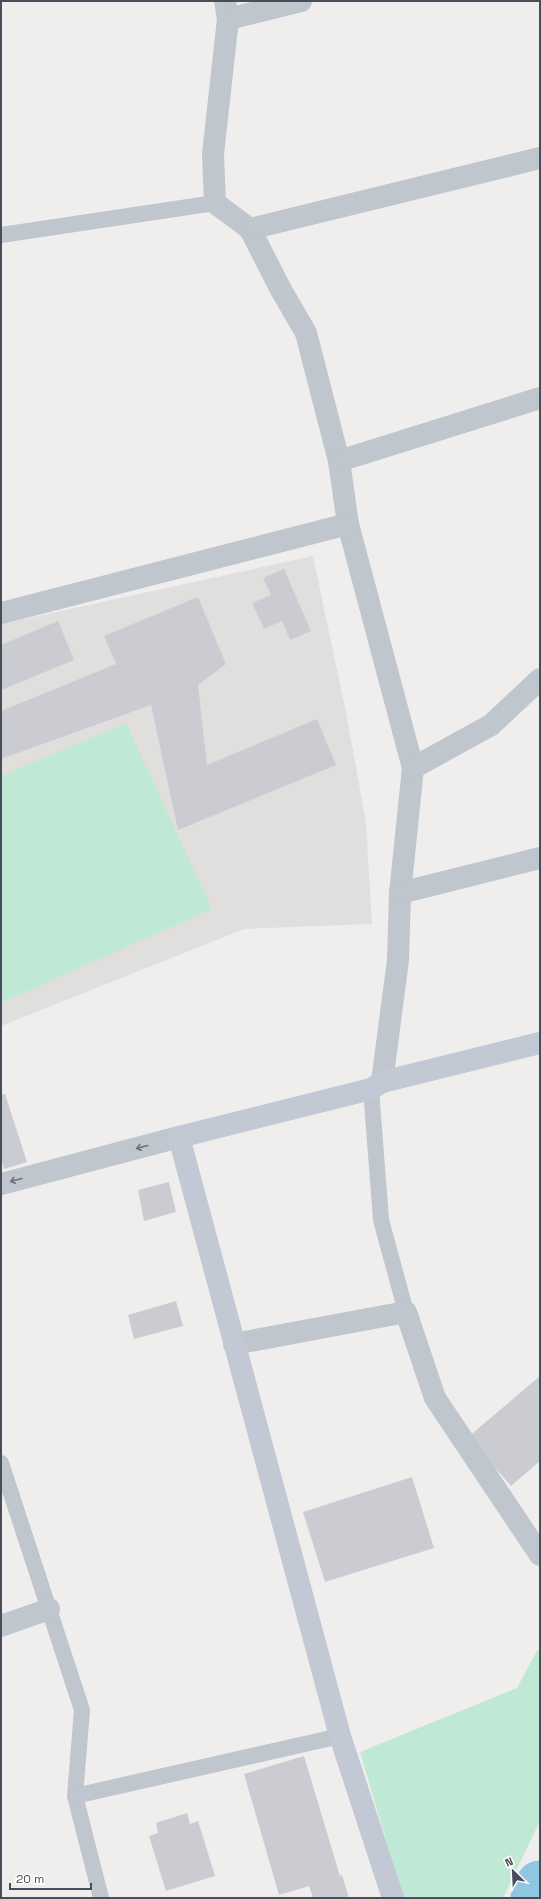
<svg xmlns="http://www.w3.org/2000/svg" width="541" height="1899" font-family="'Space Grotesk',sans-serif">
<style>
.education{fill:#e1dfde}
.green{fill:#c0e9d5}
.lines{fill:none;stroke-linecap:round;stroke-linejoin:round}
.river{stroke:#91c6e2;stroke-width:49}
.building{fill:#cbccd2}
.lane{stroke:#bfc6ce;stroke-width:16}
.street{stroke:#bfc6ce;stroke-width:22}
.secondary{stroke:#c2c8d4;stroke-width:22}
.oneway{stroke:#6b727c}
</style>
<rect width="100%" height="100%" fill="#f0eeed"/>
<path class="education" d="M313,556L347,717L366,823L372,924L244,929L1,1026V624Z"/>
<g class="green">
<path d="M126,723L212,909L1,1003V776Z"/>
<path d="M540,1650V1821L503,1898H403L360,1752L517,1688L537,1651Z"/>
</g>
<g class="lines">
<path class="river" d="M535,1898L540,1885"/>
</g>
<g class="building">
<path d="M284,569L311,631L290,640L282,621L264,629L252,603L271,595L263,578Z"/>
<path d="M198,597L226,664L198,685L207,765L317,719L336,765L178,830L151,705L1,759V711L116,664L104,636Z"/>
<path d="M58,621L74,660L1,690V645Z"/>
<path d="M5,1094L27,1162L4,1169L1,1159V1095Z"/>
<path d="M169,1182L176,1212L144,1221L138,1190Z"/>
<path d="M176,1301L183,1326L134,1339L128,1315Z"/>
<path d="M540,1376V1461L511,1486L468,1437Z"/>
<path d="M412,1477L434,1548L325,1582L303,1512Z"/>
<path d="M304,1756L340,1876L342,1875L349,1898H313L309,1886L279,1895L244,1774Z"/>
<path d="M187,1813L190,1824L198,1821L215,1876L166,1891L149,1836L158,1833L156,1823Z"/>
</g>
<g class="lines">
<g class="lane">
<path d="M1,235L215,203"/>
<path d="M371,1089L381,1220L406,1312"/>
<path d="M1,1463L82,1710L75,1796L101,1898"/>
<path d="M75,1796L340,1736"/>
</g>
<g class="street">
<path d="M225,1L228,19L213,154L215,203L250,229L280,288L306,333L339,461L348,524L413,768L400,893L398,960L382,1082"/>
<path d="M228,19L301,1"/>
<path d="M250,229L540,158"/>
<path d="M339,461L540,398"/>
<path d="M1,613L348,524"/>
<path d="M413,768L491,725L540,679"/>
<path d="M400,893L540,858"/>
<path d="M1,1184L179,1137"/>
<path d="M234,1344L406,1312L435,1398L540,1555"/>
<path d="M1,1626L49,1609"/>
</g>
<path class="secondary" d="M393,1898L340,1736L179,1137L371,1089L382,1082L540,1043"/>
</g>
<defs><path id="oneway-shaft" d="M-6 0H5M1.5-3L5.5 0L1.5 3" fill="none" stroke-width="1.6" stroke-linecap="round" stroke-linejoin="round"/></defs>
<g class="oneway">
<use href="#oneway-shaft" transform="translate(142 1147) rotate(165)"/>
<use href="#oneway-shaft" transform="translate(16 1180) rotate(165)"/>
</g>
<rect width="541" height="1899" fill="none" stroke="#474e59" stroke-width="4"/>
<g transform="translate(513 1871) rotate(336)" stroke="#ffffff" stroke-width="3" paint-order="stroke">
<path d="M0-3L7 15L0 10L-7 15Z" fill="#474e59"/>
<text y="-6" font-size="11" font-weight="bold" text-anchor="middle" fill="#474e59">N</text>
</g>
<path d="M10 1883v6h81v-6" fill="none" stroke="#474e59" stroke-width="2"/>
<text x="16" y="1883" font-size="12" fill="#474e59" stroke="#ffffff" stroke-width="3" paint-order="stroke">20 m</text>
</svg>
